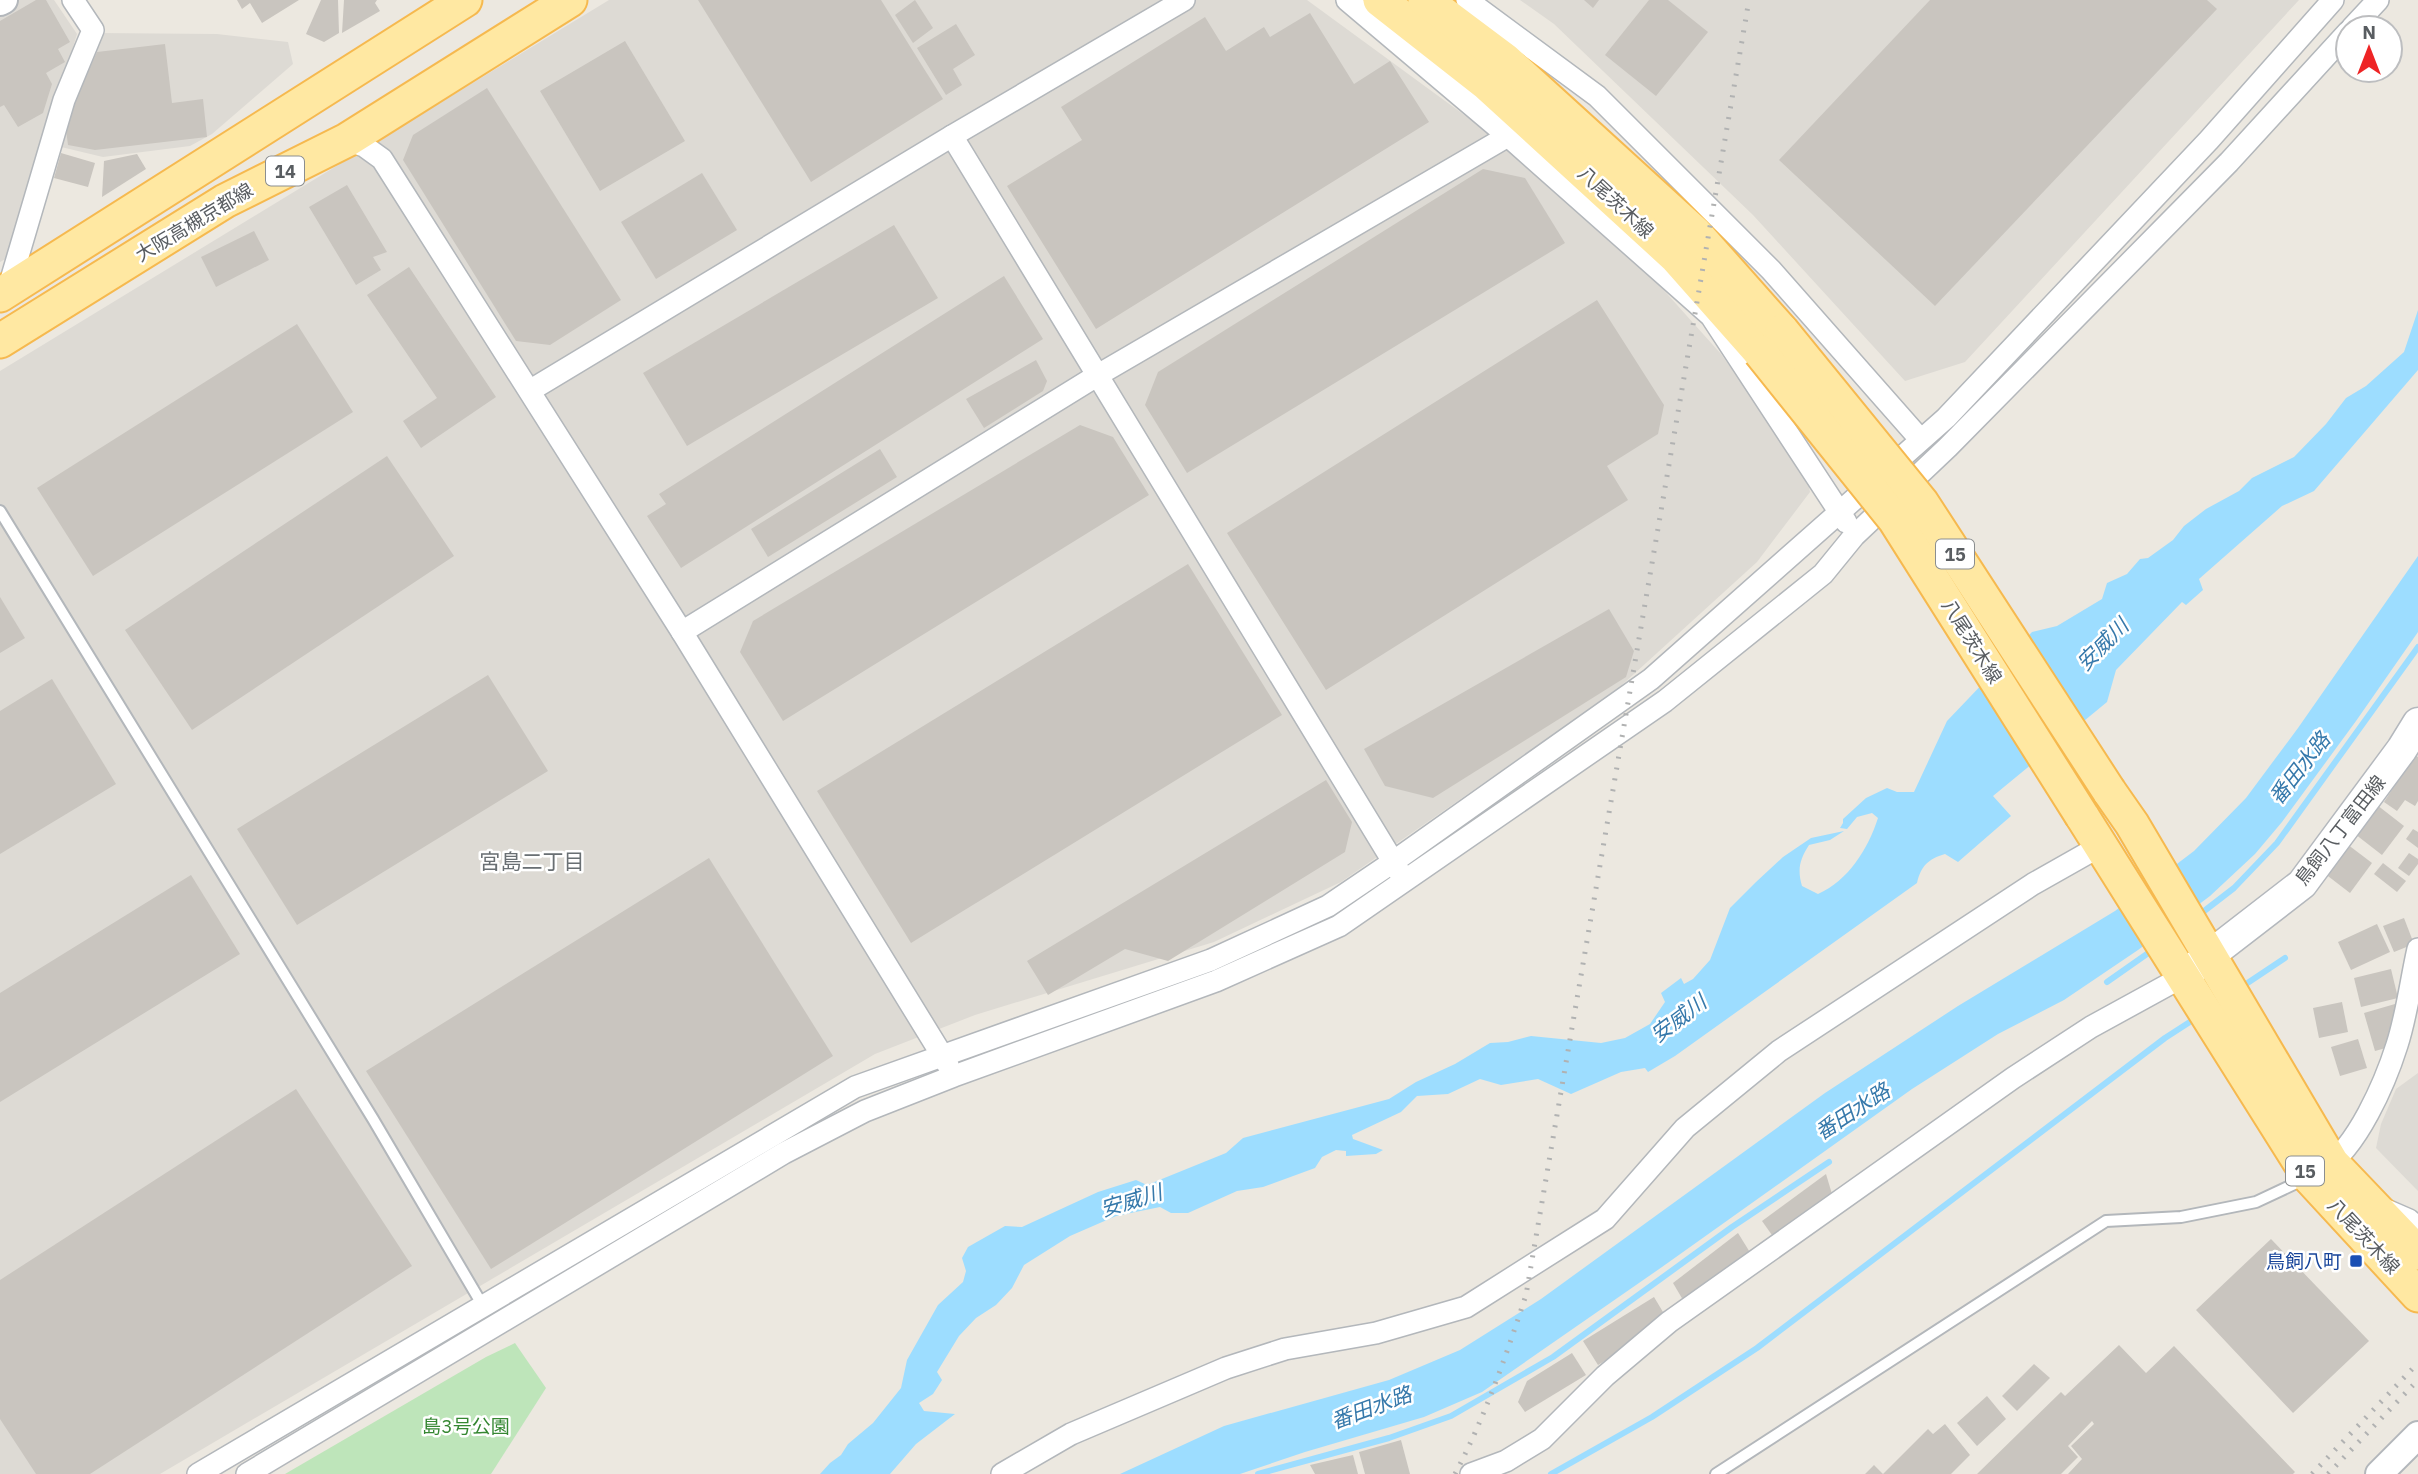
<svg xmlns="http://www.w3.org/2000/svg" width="2418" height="1474" font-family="'IBM Plex Sans','Noto Sans JP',sans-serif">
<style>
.industrial{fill:#dddad4}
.green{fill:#bee5ba}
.water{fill:#9dddff}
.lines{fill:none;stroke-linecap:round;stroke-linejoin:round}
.stream{stroke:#9dddff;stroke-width:6}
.building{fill:#c9c5bf}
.service-casing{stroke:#b3b7bb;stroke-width:14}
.minor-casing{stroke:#b3b7bb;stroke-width:24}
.tertiary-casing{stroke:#b3b7bb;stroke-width:30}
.secondary-casing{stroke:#b4b8bd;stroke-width:33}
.primary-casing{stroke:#f6b94f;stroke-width:37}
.service{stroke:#fff;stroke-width:10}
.minor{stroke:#fff;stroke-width:21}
.tertiary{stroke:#fff;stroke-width:26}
.secondary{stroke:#fff;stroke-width:30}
.primary{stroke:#ffe8a2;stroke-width:33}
.rail{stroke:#b1b2b2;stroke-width:5;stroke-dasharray:2 9;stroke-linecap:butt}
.primary-bridge-casing{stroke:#f6b94f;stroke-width:37;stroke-linecap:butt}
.primary-bridge{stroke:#ffe8a2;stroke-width:33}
.transit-dot{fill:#1a4fb4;stroke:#fff;stroke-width:2.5}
.labels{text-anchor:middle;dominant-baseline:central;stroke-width:5;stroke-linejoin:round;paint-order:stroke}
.shield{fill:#fff;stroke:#8b8e90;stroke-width:2}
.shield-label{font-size:18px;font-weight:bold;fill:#595d61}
.street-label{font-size:19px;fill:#595d61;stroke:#fff}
.transit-label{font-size:19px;fill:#164399;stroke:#fff;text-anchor:end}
.park-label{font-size:19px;fill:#358732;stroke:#fff}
.water-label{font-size:21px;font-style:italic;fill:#3679ab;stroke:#fff}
.neighbourhood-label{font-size:21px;fill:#696f73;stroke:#fff}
</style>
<rect width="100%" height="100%" fill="#ece8e0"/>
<g class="industrial">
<path d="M18,0H54L77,34L9,257L0,262V11Z"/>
<path d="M609,0H1307L1519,155L1643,267L1721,354L1806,472L1810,492L1757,562L1612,694L1341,882L1214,942L975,1015L875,1054L160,1474H0V371Z"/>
<path d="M1520,0H2299L1965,362L1905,381L1753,215L1554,24Z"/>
<path d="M97,33L217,34L288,42L293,64L212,134L190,146L103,157L57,146Z"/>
<path d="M2418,1073V1191L2376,1148L2381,1124L2396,1089Z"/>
</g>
<path class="green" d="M515,1343L546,1388L491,1474H285L486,1357Z"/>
<g class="water">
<path d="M2418,310V370L2314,491L2282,506L2199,579L2203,590L2186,605L2182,602L2116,670L2107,702L1993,796L2011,816L1958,862L1945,854C1928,859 1921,866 1917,883L1675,1056L1648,1072L1645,1068L1621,1072L1571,1094L1538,1079L1501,1085L1480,1079L1448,1094L1417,1096L1401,1112L1352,1135L1353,1139L1383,1150L1376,1154L1346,1156V1151L1336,1150L1322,1157L1315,1168L1263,1187L1237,1191L1188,1213H1171L1160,1207L1116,1216L1070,1236L1024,1265L1012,1288L996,1305L976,1318L959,1336L937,1372L942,1380L933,1394L919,1403L924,1411L955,1414L916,1444L890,1474H820L830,1463L841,1455L848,1444L873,1423L901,1388L907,1360L938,1305L963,1282L966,1271L962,1258L968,1247L1005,1226L1022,1227L1098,1192L1136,1180L1147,1185L1226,1153L1243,1138L1389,1099L1416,1082L1455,1064L1490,1043L1508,1042L1531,1036L1601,1043L1625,1038L1650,1024L1665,1002L1661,993L1681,978L1684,984L1693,979L1710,960L1730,908L1756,882L1783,857L1811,838L1844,831L1830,840L1809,845C1800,859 1797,869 1802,886L1818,894C1848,881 1868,849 1878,818L1872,813L1857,817L1847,829L1840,828L1843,823V819L1866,798L1887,788L1897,792H1914L1947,721L2032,632L2057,626L2102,599L2107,583L2127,574L2140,559L2148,558L2173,540L2184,526L2206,509L2239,491L2252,478L2294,457L2326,424L2346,398L2366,386L2404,352Z"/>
<path d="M2418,556V632L2356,721L2282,822L2255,854L2210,896L2138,950L2064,1000L1998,1034L1912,1089L1662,1267L1482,1392L1424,1417L1305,1452L1240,1474H1120L1224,1426L1389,1380L1460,1350L1541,1299L1825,1093L1958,1006L2115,911L2194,851L2246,798L2298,728Z"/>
</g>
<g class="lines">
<g class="stream">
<path d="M2199,915L2234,888L2277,843L2418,647"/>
<path d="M2107,982L2154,949"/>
<path d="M2240,988L2285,958"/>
<path d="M1258,1474L1389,1438L1451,1416L1553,1357L1732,1227L1829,1162"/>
<path d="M1551,1474L1652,1417L1757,1348L2165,1038L2196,1018"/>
</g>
</g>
<g class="building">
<path d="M36,0H46L70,42L58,49L65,62L46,73L52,84L43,113L18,127L4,105L0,107V21Z"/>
<path d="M237,0H299L262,23L250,3L242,9Z"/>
<path d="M321,0H338L339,33L324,42L306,34Z"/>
<path d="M344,0H377L375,3L380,11L342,33Z"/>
<path d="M698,0H881L943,99L811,182Z"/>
<path d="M915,0L933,28L913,43L895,15Z"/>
<path d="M1584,0H1599L1593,8Z"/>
<path d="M1649,0H1668L1708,32L1656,96L1605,55Z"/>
<path d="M1930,0H2207L2217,9L1935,306L1779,160Z"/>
<path d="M1310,13L1354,84L1390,61L1429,122L1096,329L1007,186L1082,140L1061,107L1205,17L1226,51L1264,27L1270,37Z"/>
<path d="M956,24L975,55L953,69L962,85L946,95L917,48Z"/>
<path d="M625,41L685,141L600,191L540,91Z"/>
<path d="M165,44L172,103L203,99L207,137L95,150L68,145L65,122L97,52Z"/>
<path d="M487,88L621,300L550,345L516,341L403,160L413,135Z"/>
<path d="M61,153L95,163L88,187L54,178Z"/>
<path d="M137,154L146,169L102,197L104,161Z"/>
<path d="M1483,169L1525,178L1565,243L1187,473L1145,405L1158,372Z"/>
<path d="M702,173L737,230L656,279L621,222Z"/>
<path d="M347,185L387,252L373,257L381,270L356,285L309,207Z"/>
<path d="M894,225L938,298L687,446L643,373Z"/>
<path d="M254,231L269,260L216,287L201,257Z"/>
<path d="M409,267L496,397L421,448L403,421L437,398L367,295Z"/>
<path d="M1004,276L1043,339L681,568L647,516L666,504L659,494Z"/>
<path d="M1597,300L1664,405L1658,434L1607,466L1628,500L1326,690L1227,533Z"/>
<path d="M297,324L353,412L93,576L37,488Z"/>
<path d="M1036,360L1047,381L1043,391L984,428L966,399Z"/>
<path d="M1080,425L1113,437L1149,495L783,721L740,652L753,621Z"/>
<path d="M880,449L897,477L768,557L751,529Z"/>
<path d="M387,456L454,556L192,730L125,630Z"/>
<path d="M1188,564L1282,715L911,943L817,791Z"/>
<path d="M0,597L25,638L0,653Z"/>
<path d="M1609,609L1634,651L1626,677L1433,798L1385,786L1364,749Z"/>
<path d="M488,675L548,771L297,925L237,829Z"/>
<path d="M52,679L116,784L0,854V711Z"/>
<path d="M2415,755L2418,757V801L2415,806L2405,800L2397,811L2384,802Z"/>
<path d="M1326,780L1352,822L1345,852L1168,961L1125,949L1048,995L1027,961Z"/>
<path d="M2377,805L2404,826L2382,855L2355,834Z"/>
<path d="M2413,829L2418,832V848L2406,839Z"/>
<path d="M2347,844L2372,863L2350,893L2324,873Z"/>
<path d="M2409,853L2418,859V864L2409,876L2398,868Z"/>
<path d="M709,858L833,1056L491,1269L366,1071Z"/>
<path d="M2383,863L2406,881L2397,892L2374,874Z"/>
<path d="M191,875L240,954L0,1102V993Z"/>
<path d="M2404,918L2414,944L2394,952L2383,926Z"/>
<path d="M2377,924L2390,952L2351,970L2338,942Z"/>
<path d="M2391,969L2398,998L2361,1007L2354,978Z"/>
<path d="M2342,1002L2348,1032L2319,1038L2313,1008Z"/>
<path d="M2395,1004L2398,1016L2393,1017L2397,1031L2389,1033L2393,1046L2375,1051L2364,1013Z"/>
<path d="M2358,1039L2367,1068L2340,1076L2331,1047Z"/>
<path d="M296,1089L412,1266L90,1474H36L0,1419V1280Z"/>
<path d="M1826,1174L1835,1204L1779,1245L1762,1221Z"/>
<path d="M1738,1233L1751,1254L1683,1300L1673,1283Z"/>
<path d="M2271,1239L2369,1341L2293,1413L2196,1310Z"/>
<path d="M1654,1297L1669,1322L1598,1365L1583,1341Z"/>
<path d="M2119,1345L2146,1373L2174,1346L2295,1472L2293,1474H2068L2082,1459L2071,1446L2094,1424L2092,1421L2068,1446L2078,1457L2061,1474H1977L2061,1392L2065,1396Z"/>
<path d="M1572,1353L1586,1375L1525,1412L1518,1402L1527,1381Z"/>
<path d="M2034,1364L2050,1378L2017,1411L2002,1396Z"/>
<path d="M1987,1396L2006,1419L1977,1446L1957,1423Z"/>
<path d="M1945,1424L1970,1455L1951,1474H1865L1874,1465L1883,1474L1928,1429L1933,1434Z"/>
<path d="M1401,1440L1410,1474H1365L1359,1452Z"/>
<path d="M1353,1455L1358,1474H1315L1310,1465Z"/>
</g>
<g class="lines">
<defs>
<g id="service">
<path d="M0,511L373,1119L483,1306"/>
<path d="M1716,1474L2106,1221L2181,1217L2256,1202L2307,1178"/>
</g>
<g id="minor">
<path d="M1347,0L1508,136L1711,316L1846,522"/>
<path d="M1467,0L1597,96L1771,270L1920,439"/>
<path d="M2352,28L2378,0"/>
<path d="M952,136L1400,873"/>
<path d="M347,140L364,146L382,159L682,632L948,1065"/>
<path d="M8,290L64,100L93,30L73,0"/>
<path d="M531,390L952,136L1184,0"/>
<path d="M682,632L1098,375L1508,136"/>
<path d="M2323,1169C2357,1148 2385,1083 2397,1045C2407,1014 2411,980 2418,949"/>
<path d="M2386,1210L2409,1220L2418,1228"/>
<path d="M198,1474L855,1087L1211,960L1328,906L1393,862L1651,679L1946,418L2209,140L2333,0"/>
<path d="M247,1474L784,1153L865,1111L954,1076L1216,981L1339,926L1665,701L1823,574L1854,536L1948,447L2229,162L2348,32"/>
<path d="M1002,1474L1071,1434L1226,1368L1285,1349L1376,1333L1466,1307L1605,1219L1685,1128L1779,1051L2033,884L2102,845"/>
<path d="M1471,1474L1506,1461L1542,1439L1605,1376L1669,1322L2013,1078L2091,1027L2184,976"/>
</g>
<g id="tertiary">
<path d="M0,2L4,0"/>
<path d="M2379,1474L2418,1435"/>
</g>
<path id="secondary" d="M2192,969L2302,884L2402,749L2418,723"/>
<g id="primary">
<path d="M1380,0L1487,84L1676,257L1760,352"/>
<path d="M1425,0L1505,60L1695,233L1782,331"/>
<path d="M0,295L465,0"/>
<path d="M0,341L225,201L347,140L570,0"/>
<path d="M2109,791L2132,824L2332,1163L2418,1253"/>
<path d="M2082,816L2309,1177L2418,1295"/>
</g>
</defs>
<use href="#service" class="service-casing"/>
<use href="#minor" class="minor-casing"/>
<use href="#tertiary" class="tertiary-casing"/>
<use href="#secondary" class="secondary-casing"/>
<use href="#primary" class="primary-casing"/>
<use href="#service" class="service"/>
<use href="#minor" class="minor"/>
<use href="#tertiary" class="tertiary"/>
<use href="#secondary" class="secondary"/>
<use href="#primary" class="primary"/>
<g class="rail">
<path d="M1455,1474C1485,1417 1506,1356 1526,1295L1749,0"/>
<path d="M2312,1474L2418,1363"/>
<path d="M2328,1474L2418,1380"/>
</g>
<defs>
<g id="primary-bridge">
<path d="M1782,331L1922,503L2109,791"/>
<path d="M1760,352L1895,520L2082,816"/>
</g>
</defs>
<use href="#primary-bridge" class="primary-bridge-casing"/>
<use href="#primary-bridge" class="primary-bridge"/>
</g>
<rect class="transit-dot" x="2349" y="1254" width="14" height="14" rx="3.5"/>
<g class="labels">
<g class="shield">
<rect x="266" y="156.5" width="38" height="29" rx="5"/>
<rect x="1936" y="539.5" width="38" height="29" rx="5"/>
<rect x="2286" y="1156.5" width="38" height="29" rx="5"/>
</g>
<g class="shield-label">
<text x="285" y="171">14</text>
<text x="1955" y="554">15</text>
<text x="2305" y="1171">15</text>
</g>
<g class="street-label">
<text transform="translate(1616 202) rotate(43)">八尾茨木線</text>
<text transform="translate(194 222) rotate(-31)">大阪高槻京都線</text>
<text transform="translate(1972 641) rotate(58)">八尾茨木線</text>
<text transform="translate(2340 830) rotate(-52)">鳥飼八丁富田線</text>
<text transform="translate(2364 1236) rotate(47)">八尾茨木線</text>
</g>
<g class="transit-label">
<text x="2342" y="1261">鳥飼八町</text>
</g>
<g class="park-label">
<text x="466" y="1426">島3号公園</text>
</g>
<g class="water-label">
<text transform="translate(2102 644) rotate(-45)">安威川</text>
<text transform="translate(2299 768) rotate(-52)">番田水路</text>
<text transform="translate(1678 1018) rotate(-37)">安威川</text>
<text transform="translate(1852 1111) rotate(-33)">番田水路</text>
<text transform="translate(1131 1200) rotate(-17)">安威川</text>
<text transform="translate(1371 1407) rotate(-20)">番田水路</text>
</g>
<g class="neighbourhood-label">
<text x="532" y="861">宮島二丁目</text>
</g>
</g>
<g transform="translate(2369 49)"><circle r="33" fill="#ffffff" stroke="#bdbec0" stroke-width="2"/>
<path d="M0-5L12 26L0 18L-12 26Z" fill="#ee2425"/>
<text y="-10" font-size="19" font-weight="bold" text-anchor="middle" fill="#595d61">N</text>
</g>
</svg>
